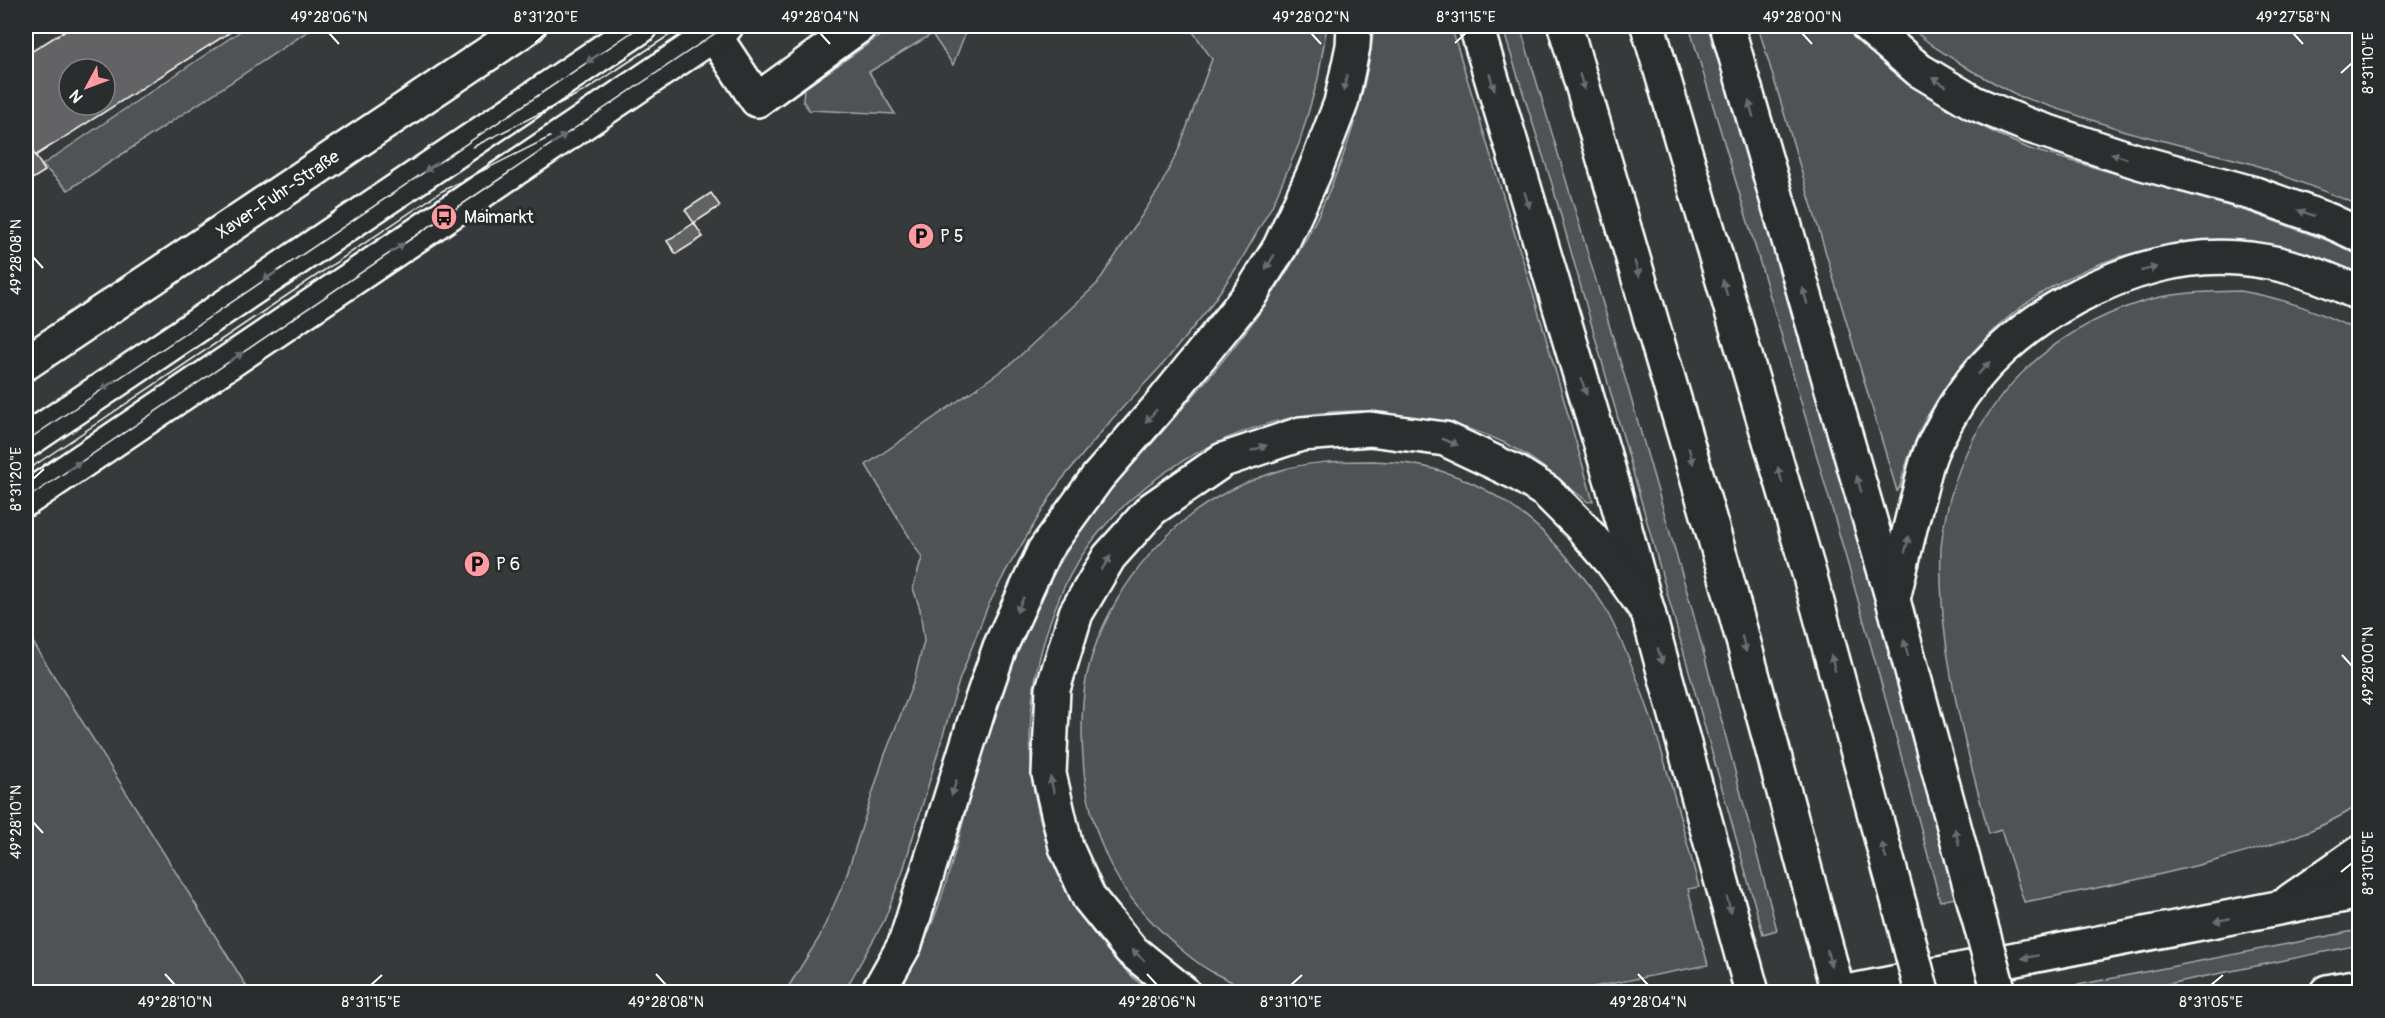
<svg xmlns="http://www.w3.org/2000/svg" width="2385" height="1018" font-family="Pangolin,sans-serif">
<style>
.green{fill:#505354;stroke:#a8a9aa;stroke-width:1.5}
.building{fill:#636465;stroke:#fff;stroke-width:1.5;fill-rule:evenodd}
.lines{fill:none;stroke-linecap:round;stroke-linejoin:round}
.minor-casing{stroke:#fff;stroke-width:38}
.highway-casing{stroke:#fff;stroke-width:38}
.minor{stroke:#2a2d2e;stroke-width:33}
.highway{stroke:#2a2d2e;stroke-width:33}
.tram{stroke:#fff;stroke-width:1.5}
.highway-bridge-casing{stroke:#fff;stroke-width:38;stroke-linecap:butt}
.highway-bridge{stroke:#2a2d2e;stroke-width:33}
.oneway{fill:#6a6c6d}
.ticks{fill:none;stroke:#fff;stroke-width:2}
.labels{text-anchor:middle;dominant-baseline:central;stroke-width:6;stroke-linejoin:round;paint-order:stroke}
.street-label{font-size:18px;fill:#fff;stroke:#2a2d2e}
.poi-label{font-size:18px;fill:#fff;stroke:#2a2d2e;text-anchor:start}
.neatline{fill:none;stroke:#fff;stroke-width:2}
.ticks-label{font-size:15px;text-anchor:middle;fill:#fff}
</style>
<rect width="100%" height="100%" fill="#373a3b"/>
<filter id="ink" filterUnits="userSpaceOnUse"><feTurbulence type="fractalNoise" baseFrequency=".0167" numOctaves="2"/><feDisplacementMap in="SourceGraphic" scale="12" xChannelSelector="R" yChannelSelector="G"/><feConvolveMatrix kernelMatrix="1 2 1 2 8 2 1 2 1" color-interpolation-filters="sRGB"/></filter>
<g filter="url(#ink)">
<g class="green">
<path d="M248,26H316L68,190L42,165Z"/>
<path d="M894,26H968L953,65L932,34L869,72L895,114L809,110L803,101L804,89Z"/>
<path d="M1189,26H1327L1318,79L1299,144L1272,206L1239,264L1208,309L1164,363L1113,418L1059,483L1007,569L987,608L959,681L902,874L884,921L844,992H785L819,938L845,880L884,757L914,681L924,641L920,609L913,588L922,558L866,465L1011,364L1097,284L1159,189L1178,151L1212,59Z"/>
<path d="M1374,26H1451L1535,300L1593,501L1588,502C1558,479 1531,454 1496,439C1463,424 1428,419 1393,415C1382,413 1371,411 1361,411C1241,408 1108,484 1060,596C1000,736 1031,895 1150,992H898C942,923 956,844 978,766C981,755 986,745 989,735C1005,687 1019,641 1042,596C1061,560 1083,521 1110,489C1128,467 1150,447 1169,424C1207,380 1246,335 1278,286C1327,212 1365,115 1374,26Z"/>
<path d="M1502,26H1520L1628,388L1692,609L1777,930L1763,934L1552,184Z"/>
<path d="M1689,26H1710L1771,225L1942,833L1956,898L1940,901C1863,607 1777,317 1689,26Z"/>
<path d="M1758,26H1843C1900,82 1956,117 2030,149L2252,213L2334,243L2359,256V275C2217,208 2051,246 1956,373C1930,407 1909,445 1900,487L1897,491Z"/>
<path d="M1908,26H2359V205L2253,164L2125,131L2019,96L1972,71L1933,46Z"/>
<path d="M2240,291C2283,298 2322,312 2359,332V805C2316,833 2267,847 2218,860C2154,877 2090,890 2024,902L2001,830L1989,834C1969,757 1947,682 1942,602C1941,585 1940,566 1941,548C1953,429 2028,338 2141,302C2173,292 2207,292 2240,291Z"/>
<path d="M1374,461C1386,462 1398,462 1410,464C1482,475 1541,521 1584,578C1591,588 1599,597 1605,608C1651,694 1673,793 1699,887L1688,889L1708,965L1568,992H1255C1241,986 1227,980 1214,973C1186,958 1147,919 1128,894C1104,861 1091,820 1085,780C1082,754 1081,729 1083,703C1088,632 1133,563 1187,518C1212,497 1245,482 1275,472C1306,461 1341,461 1374,461Z"/>
<path d="M26,631L250,992H26Z"/>
<path d="M2359,930V945L2129,992L2047,991Z"/>
</g>
<g class="building">
<path d="M72,26H240L35,156L26,141V55ZM69,69H105V105H69Z"/>
<path d="M26,141L45,171L26,183Z"/>
<path d="M711,193L720,206L694,223L685,210Z"/>
<path d="M694,223L703,237L676,254L667,241Z"/>
</g>
<g class="lines">
<defs>
<g id="minor">
<path d="M708,26L757,100L859,26"/>
<path id="s1" d="M26,363L529,26"/>
<path d="M26,441L641,26"/>
<path d="M26,499L726,26"/>
</g>
<g id="highway">
<path d="M1476,26L1613,485L1752,992"/>
<path d="M1565,26L1723,566L1838,992"/>
<path d="M1648,26L1809,573L1900,907"/>
<path d="M1727,26L1893,600L1972,893"/>
<path d="M1868,26L1919,70L1974,103L2030,126L2139,162L2255,194L2330,221L2360,235"/>
<path d="M1893,599C1901,565 1909,531 1918,497C1922,484 1924,470 1929,457C1934,442 1943,427 1951,413C2001,322 2134,249 2238,258C2281,261 2322,275 2360,294"/>
<path d="M2290,901L2360,852"/>
<path d="M878,992L905,944L978,711L1000,647L1044,551L1097,478L1159,407L1252,292L1280,247L1314,173L1341,103L1353,46L1354,26"/>
<path d="M1183,992L1131,950L1089,898L1066,847L1049,774L1053,689L1076,613L1109,557L1152,509L1223,460L1301,434L1370,429L1445,439L1517,473L1547,492L1579,524L1612,562L1648,612"/>
<path d="M1847,992L2360,892"/>
<path d="M2327,992L2360,986"/>
</g>
</defs>
<use href="#minor" class="minor-casing"/>
<use href="#highway" class="highway-casing"/>
<use href="#minor" class="minor"/>
<use href="#highway" class="highway"/>
<g class="tram">
<path d="M473,147L586,90L683,26"/>
<path d="M26,441L641,26"/>
<path d="M26,471L442,191L550,137"/>
<path d="M26,499L726,26"/>
</g>
<defs>
<g id="highway-bridge">
<path d="M1972,893L1999,992"/>
<path d="M1900,907L1922,992"/>
</g>
</defs>
<use href="#highway-bridge" class="highway-bridge-casing"/>
<use href="#highway-bridge" class="highway-bridge"/>
</g>
<defs><path id="oneway-solid" d="M-6-.8H1V-3.2L6.5 0L1 3.2V.8H-6Z" transform="scale(1.5)"/></defs>
<g class="oneway">
<use href="#oneway-solid" transform="translate(593 58) rotate(146)"/>
<use href="#oneway-solid" transform="translate(1492 82) rotate(74)"/>
<use href="#oneway-solid" transform="translate(1582 82) rotate(73)"/>
<use href="#oneway-solid" transform="translate(1939 82) rotate(-149)"/>
<use href="#oneway-solid" transform="translate(1345 83) rotate(102)"/>
<use href="#oneway-solid" transform="translate(1751 109) rotate(-106)"/>
<use href="#oneway-solid" transform="translate(559 139) rotate(-34)"/>
<use href="#oneway-solid" transform="translate(2119 156) rotate(-162)"/>
<use href="#oneway-solid" transform="translate(431 167) rotate(146)"/>
<use href="#oneway-solid" transform="translate(1527 200) rotate(73)"/>
<use href="#oneway-solid" transform="translate(2306 213) rotate(-160)"/>
<use href="#oneway-solid" transform="translate(397 248) rotate(-34)"/>
<use href="#oneway-solid" transform="translate(1270 262) rotate(121)"/>
<use href="#oneway-solid" transform="translate(1637 269) rotate(73)"/>
<use href="#oneway-solid" transform="translate(2149 269) rotate(-14)"/>
<use href="#oneway-solid" transform="translate(270 276) rotate(146)"/>
<use href="#oneway-solid" transform="translate(1725 288) rotate(-106)"/>
<use href="#oneway-solid" transform="translate(1805 296) rotate(-106)"/>
<use href="#oneway-solid" transform="translate(236 357) rotate(-34)"/>
<use href="#oneway-solid" transform="translate(1984 368) rotate(-47)"/>
<use href="#oneway-solid" transform="translate(108 385) rotate(146)"/>
<use href="#oneway-solid" transform="translate(1584 387) rotate(73)"/>
<use href="#oneway-solid" transform="translate(1151 416) rotate(132)"/>
<use href="#oneway-solid" transform="translate(1450 442) rotate(22)"/>
<use href="#oneway-solid" transform="translate(1259 448) rotate(-19)"/>
<use href="#oneway-solid" transform="translate(1691 456) rotate(74)"/>
<use href="#oneway-solid" transform="translate(74 466) rotate(-34)"/>
<use href="#oneway-solid" transform="translate(1780 475) rotate(-106)"/>
<use href="#oneway-solid" transform="translate(1859 484) rotate(-106)"/>
<use href="#oneway-solid" transform="translate(1907 544) rotate(-76)"/>
<use href="#oneway-solid" transform="translate(1106 563) rotate(-57)"/>
<use href="#oneway-solid" transform="translate(1020 605) rotate(115)"/>
<use href="#oneway-solid" transform="translate(1744 644) rotate(75)"/>
<use href="#oneway-solid" transform="translate(1906 648) rotate(-105)"/>
<use href="#oneway-solid" transform="translate(1660 656) rotate(74)"/>
<use href="#oneway-solid" transform="translate(1833 663) rotate(-105)"/>
<use href="#oneway-solid" transform="translate(1052 785) rotate(-103)"/>
<use href="#oneway-solid" transform="translate(954 788) rotate(107)"/>
<use href="#oneway-solid" transform="translate(1957 837) rotate(-105)"/>
<use href="#oneway-solid" transform="translate(1884 851) rotate(-105)"/>
<use href="#oneway-solid" transform="translate(1729 905) rotate(75)"/>
<use href="#oneway-solid" transform="translate(2222 920) rotate(169)"/>
<use href="#oneway-solid" transform="translate(1138 955) rotate(-139)"/>
<use href="#oneway-solid" transform="translate(2030 957) rotate(169)"/>
<use href="#oneway-solid" transform="translate(1829 958) rotate(76)"/>
</g>
</g>
<path class="ticks" d="M329,33L339,44M820,33L830,44M1311,33L1321,44M1802,33L1812,44M2293,33L2303,44M535,43L546,33M1455,43L1466,33M2341,73L2352,63M33,257L43,268M33,479L44,469M2342,655L2352,666M33,822L43,833M2341,872L2352,863M165,974L175,985M656,974L666,985M1147,974L1157,985M1638,974L1648,985M371,985L382,975M1291,985L1302,975M2211,985L2223,975"/>
<defs>
<symbol id="bus-disc" viewBox="-11 -11 22 22"><circle r="9.5" fill="#ff9aa2" stroke="#2a2d2e"/><path d="M-5-6H5V4H4V6H2V4H-2V6H-4V4H-5ZM-3.5-4V0h7V-4ZM-3.5 1.2v1.5H-2V1.2ZM2 1.2v1.5H3.5V1.2Z" fill="#111"/></symbol>
<symbol id="parking-disc" viewBox="-11 -11 22 22"><circle r="9.5" fill="#ff9aa2" stroke="#2a2d2e"/><path d="M-3.5-5.5H1a3.5 3.5 0 0 1 0 7H-1V5.5H-3.5ZM-1-3.4V-.6H.8a1.4 1.4 0 0 0 0-2.8Z" fill="#111"/></symbol>
</defs>
<g fill-rule="evenodd">
<use href="#bus-disc" x="429" y="202" width="30" height="30"/>
<use href="#parking-disc" x="906" y="221" width="30" height="30"/>
<use href="#parking-disc" x="462" y="549" width="30" height="30"/>
</g>
<g class="labels">
<g class="street-label">
<text stroke="none"><textPath href="#s1" startOffset="303">Xaver-Fuhr-Straße</textPath></text>
</g>
<g class="poi-label">
<text x="464" y="217">Maimarkt</text>
<text x="940" y="236">P 5</text>
<text x="496" y="564">P 6</text>
</g>
</g>
<rect width="2385" height="1018" fill="none" stroke="#2a2d2e" stroke-width="66"/>
<g transform="translate(87 87) rotate(229)"><circle r="28" fill="#2a2d2e" stroke="#7f8182" stroke-width="1.5"/>
<path d="M0-4.5L10 22L0 15L-10 22Z" fill="#ff9aa2"/>
<text y="-9" font-size="16" font-weight="bold" text-anchor="middle" fill="#ffffff">N</text>
</g>
<rect x="33" y="33" width="2319" height="952" class="neatline"/>
<g class="ticks-label">
<text x="329" y="22">49°28'06"N</text>
<text x="546" y="22">8°31'20"E</text>
<text x="820" y="22">49°28'04"N</text>
<text x="1311" y="22">49°28'02"N</text>
<text x="1466" y="22">8°31'15"E</text>
<text x="1802" y="22">49°28'00"N</text>
<text x="2293" y="22">49°27'58"N</text>
<text transform="translate(2368 63) rotate(-90)" y="5">8°31'10"E</text>
<text transform="translate(16 257) rotate(-90)" y="5">49°28'08"N</text>
<text transform="translate(16 479) rotate(-90)" y="5">8°31'20"E</text>
<text transform="translate(2368 666) rotate(-90)" y="5">49°28'00"N</text>
<text transform="translate(16 822) rotate(-90)" y="5">49°28'10"N</text>
<text transform="translate(2368 863) rotate(-90)" y="5">8°31'05"E</text>
<text x="175" y="1007">49°28'10"N</text>
<text x="371" y="1007">8°31'15"E</text>
<text x="666" y="1007">49°28'08"N</text>
<text x="1157" y="1007">49°28'06"N</text>
<text x="1291" y="1007">8°31'10"E</text>
<text x="1648" y="1007">49°28'04"N</text>
<text x="2211" y="1007">8°31'05"E</text>
</g>
</svg>
